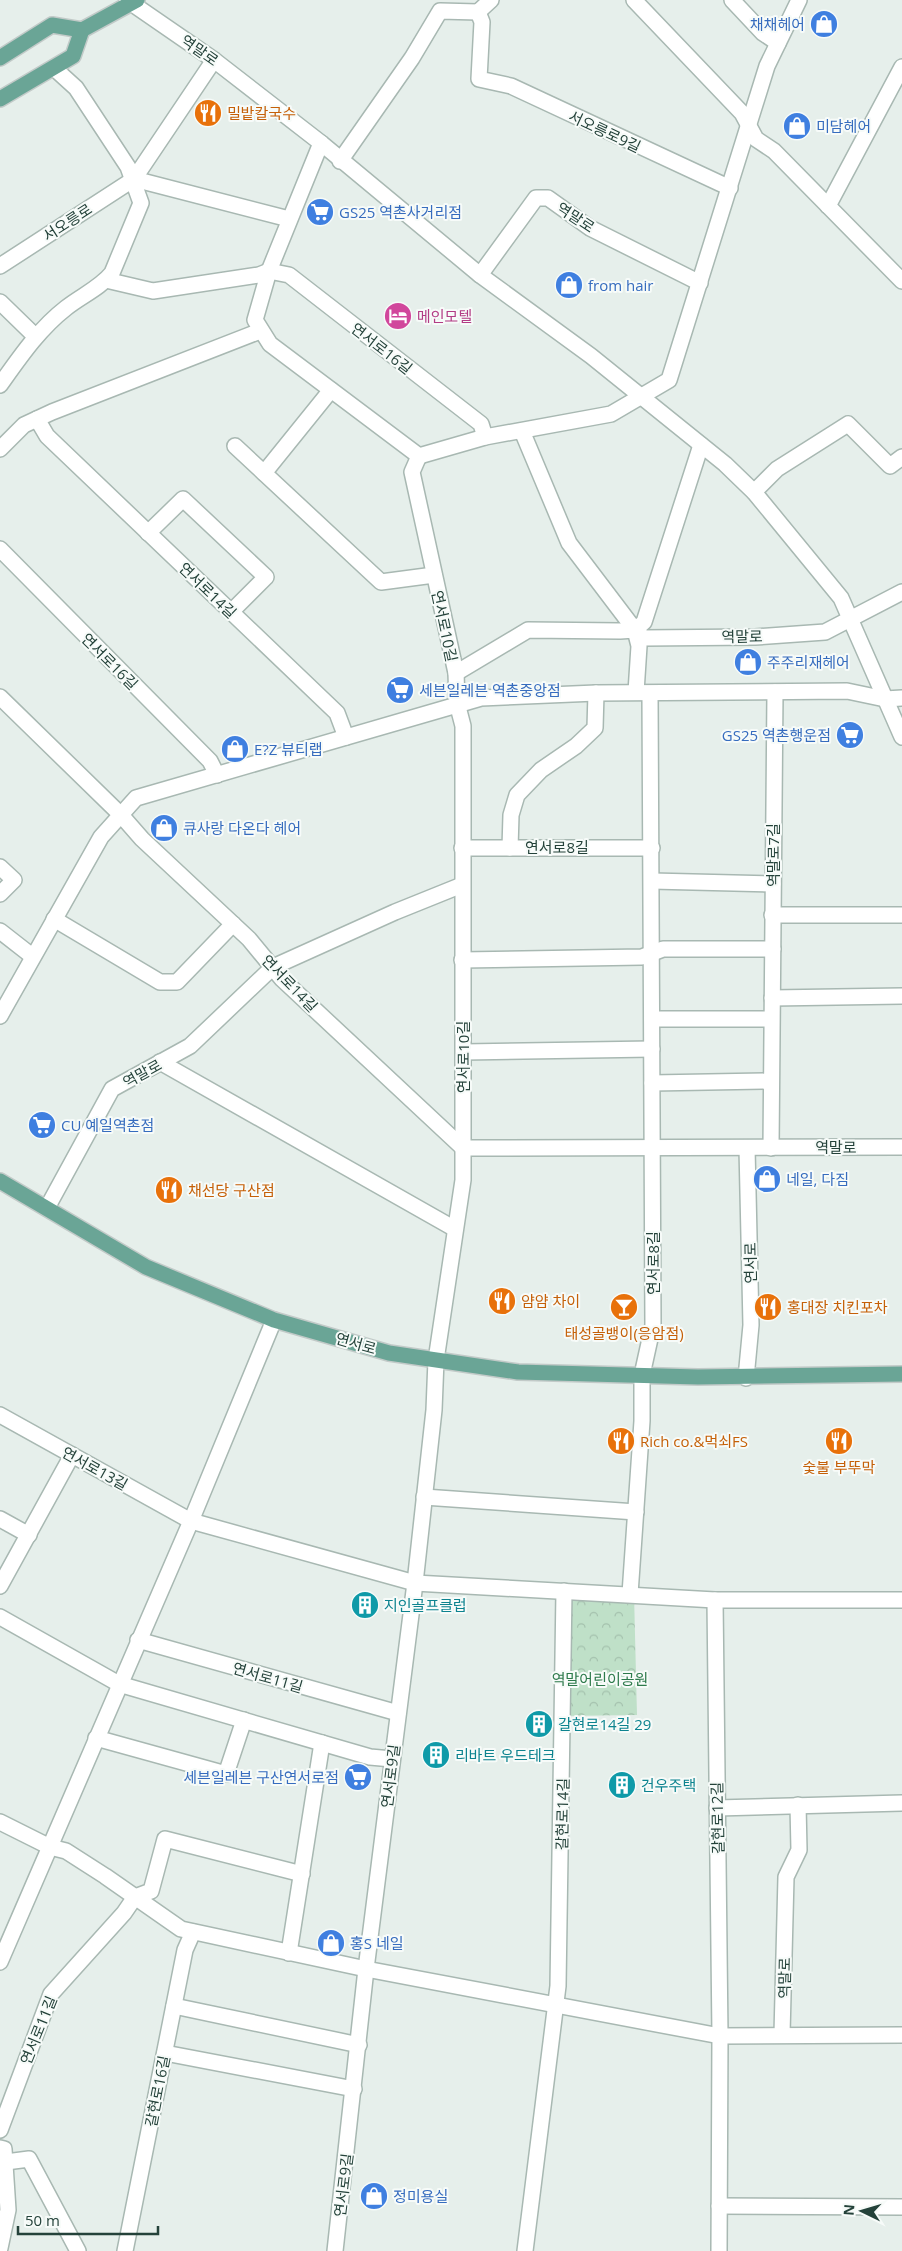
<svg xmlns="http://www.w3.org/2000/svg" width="902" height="2251" font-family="'Open Sans','Noto Sans KR',sans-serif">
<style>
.park{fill:url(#park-crowns)}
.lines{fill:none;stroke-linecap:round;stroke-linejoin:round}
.minor-casing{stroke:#a8b8b2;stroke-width:18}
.major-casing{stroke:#c2cac8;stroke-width:18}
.minor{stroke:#fff;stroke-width:15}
.major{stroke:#6aa596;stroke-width:15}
.labels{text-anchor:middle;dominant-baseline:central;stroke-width:4;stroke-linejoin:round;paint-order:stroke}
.shop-label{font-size:15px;fill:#366cbe;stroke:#f7fbf9;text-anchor:start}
.street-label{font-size:15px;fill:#24423a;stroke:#f7fbf9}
.food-label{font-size:15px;fill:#c56008;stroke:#f7fbf9;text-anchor:start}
.hotel-label{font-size:15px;fill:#b23c85;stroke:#f7fbf9;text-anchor:start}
.culture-label{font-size:15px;fill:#0d838f;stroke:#f7fbf9;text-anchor:start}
.park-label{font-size:15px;fill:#2d7a4b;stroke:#f7fbf9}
</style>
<defs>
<pattern id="park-crowns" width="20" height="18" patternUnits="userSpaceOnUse" patternTransform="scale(1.25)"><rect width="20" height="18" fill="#bfe0c8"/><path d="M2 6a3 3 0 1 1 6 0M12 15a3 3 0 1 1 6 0" fill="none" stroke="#a4c1ad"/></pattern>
</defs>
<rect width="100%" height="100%" fill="#e6efeb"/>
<path class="park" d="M567,1591L634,1594L637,1715L563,1716Z"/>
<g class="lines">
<defs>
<g id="minor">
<path d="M127,0L214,60L321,143L480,275L591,356L725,464L754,492L841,598L902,737"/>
<path d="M634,0L742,113L756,139L774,151L902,281"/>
<path d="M732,0L763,33L778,43"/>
<path d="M478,12L482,22L479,79L511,86L730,188"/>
<path d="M478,12L491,0"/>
<path d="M321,143L269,271L255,320L270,344L419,456"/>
<path d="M340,161L412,58L440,11L478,12"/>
<path d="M134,179L289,219"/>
<path d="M828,206L902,67"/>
<path d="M0,266L134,179L214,60"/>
<path d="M480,275L536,198H548L590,228L700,283"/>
<path d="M106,280L153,291L259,275L269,271L289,275L481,424L485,437"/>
<path d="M0,302L35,336"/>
<path d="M0,385C20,357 39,329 66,308C81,296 100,288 112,273L141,203L128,167L76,88L54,68"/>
<path d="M37,419L47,436L337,713L346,737"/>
<path d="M522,431L569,543L635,630L639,646L636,692"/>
<path d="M235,446L381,582L434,575"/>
<path d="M0,449L24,425L52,412L260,331"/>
<path d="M419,456L485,437L611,414L669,380L767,66L799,0"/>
<path d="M264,473L331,390"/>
<path d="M754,492L777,469L848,424L890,466L902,457"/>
<path d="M148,533L183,499L266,577L231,612"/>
<path d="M0,549L210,761L217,775"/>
<path d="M635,630L644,638L755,637L825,632L902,592"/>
<path d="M456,673L528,630L620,631L635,630L644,622L701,445"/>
<path d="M0,697L121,815L142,839L249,939L282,979L463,1148L902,1147"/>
<path d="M462,848H652"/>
<path d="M510,848L511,815L517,795L541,770L576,746L595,728L596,693"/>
<path d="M0,867L14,880L0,894"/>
<path d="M652,881L773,884"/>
<path d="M772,915H902"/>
<path d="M54,919L160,982H177L233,924"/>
<path d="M0,931L32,956"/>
<path d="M462,960L642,957L663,949H773"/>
<path d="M772,998L902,996"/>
<path d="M0,1016L101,837L136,798L481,698L596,693L847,691L885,699L902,698"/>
<path d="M652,1019H771"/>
<path d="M464,1052L652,1049"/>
<path d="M160,1062L455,1229"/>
<path d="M652,1083L771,1081"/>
<path d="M771,1148L775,692"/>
<path d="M47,1208L112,1089L190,1046L273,967L395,912L462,885"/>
<path d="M746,1378L751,1325L747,1148"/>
<path d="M0,1415L191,1521L415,1583L715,1600H902"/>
<path d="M424,1497L636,1512"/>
<path d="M0,1519L29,1535"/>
<path d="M0,1586L72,1455"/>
<path d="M630,1594L642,1421V1375L653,1325L650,694"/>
<path d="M715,1600L720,2036L719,2251"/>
<path d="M0,1617L119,1684L370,1757L392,1759"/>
<path d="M138,1640L398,1713"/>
<path d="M96,1738L226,1774L244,1720"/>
<path d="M717,1808L902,1803"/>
<path d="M0,1822L50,1847L66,1851L105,1876L181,1929L366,1969L720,2036L902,2035"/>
<path d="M289,1953L322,1743"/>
<path d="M0,1962L191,1521L274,1320"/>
<path d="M174,2006L359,2045"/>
<path d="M782,2034L786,1877L799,1850L798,1805"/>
<path d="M165,2053L354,2089"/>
<path d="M0,2130L51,1994L124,1913L135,1897L151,1891L165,1839L302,1874"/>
<path d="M0,2148L4,2149L8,2210L0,2248"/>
<path d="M6,2162L29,2159L78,2251"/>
<path d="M719,2206L902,2207"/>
<path d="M125,2251L185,1950L193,1932"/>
<path d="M335,2251L366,1969L415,1583L434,1410L436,1360L463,1180V726L457,703L456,673L412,472L419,456"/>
<path d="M525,2251L558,1986L564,1591"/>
</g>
<g id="major">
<path d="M0,58L52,25L82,30"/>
<path d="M0,99L73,56L82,30L137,0"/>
<path d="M0,1181L146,1267L274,1320L389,1353L518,1372L698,1377L902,1374"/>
</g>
</defs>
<use href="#minor" class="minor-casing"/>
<use href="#major" class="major-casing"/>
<use href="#minor" class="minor"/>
<use href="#major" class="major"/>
</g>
<defs>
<symbol id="shop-disc" viewBox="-11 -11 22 22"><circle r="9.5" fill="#3f7fe0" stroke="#f7fbf9"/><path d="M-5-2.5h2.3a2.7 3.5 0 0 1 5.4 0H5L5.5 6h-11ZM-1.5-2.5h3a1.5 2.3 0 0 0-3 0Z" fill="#fff"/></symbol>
<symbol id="restaurant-disc" viewBox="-11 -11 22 22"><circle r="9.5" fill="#e8710a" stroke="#f7fbf9"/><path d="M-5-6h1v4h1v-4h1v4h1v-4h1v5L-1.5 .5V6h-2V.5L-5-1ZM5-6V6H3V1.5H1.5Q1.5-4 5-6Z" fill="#fff"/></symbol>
<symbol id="supermarket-disc" viewBox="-11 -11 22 22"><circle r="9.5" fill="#3f7fe0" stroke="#f7fbf9"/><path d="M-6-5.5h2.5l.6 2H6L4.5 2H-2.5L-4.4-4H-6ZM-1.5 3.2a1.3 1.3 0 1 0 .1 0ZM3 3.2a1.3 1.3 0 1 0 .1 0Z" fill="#fff"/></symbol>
<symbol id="hotel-disc" viewBox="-11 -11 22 22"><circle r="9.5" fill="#d1479c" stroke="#f7fbf9"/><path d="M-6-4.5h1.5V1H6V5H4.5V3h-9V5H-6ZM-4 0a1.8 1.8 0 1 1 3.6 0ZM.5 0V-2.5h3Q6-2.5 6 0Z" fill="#fff"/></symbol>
<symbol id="bar-disc" viewBox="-11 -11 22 22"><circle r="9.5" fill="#e8710a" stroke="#f7fbf9"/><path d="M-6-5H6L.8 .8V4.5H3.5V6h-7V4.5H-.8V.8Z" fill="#fff"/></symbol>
<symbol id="building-disc" viewBox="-11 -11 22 22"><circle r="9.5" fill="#0f9aa8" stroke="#f7fbf9"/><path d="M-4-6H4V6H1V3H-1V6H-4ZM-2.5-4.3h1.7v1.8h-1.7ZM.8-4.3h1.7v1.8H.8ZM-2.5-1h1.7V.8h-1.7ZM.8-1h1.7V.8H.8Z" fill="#fff"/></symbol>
</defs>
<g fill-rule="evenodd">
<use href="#shop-disc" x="808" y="8" width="32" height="32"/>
<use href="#restaurant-disc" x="192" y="97" width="32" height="32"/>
<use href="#shop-disc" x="781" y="110" width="32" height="32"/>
<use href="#supermarket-disc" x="304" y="196" width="32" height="32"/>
<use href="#shop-disc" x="553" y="269" width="32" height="32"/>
<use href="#hotel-disc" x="382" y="300" width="32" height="32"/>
<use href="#shop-disc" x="732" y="646" width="32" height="32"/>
<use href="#supermarket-disc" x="384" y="674" width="32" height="32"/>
<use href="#supermarket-disc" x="834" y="719" width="32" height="32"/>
<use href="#shop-disc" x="219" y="733" width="32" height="32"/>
<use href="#shop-disc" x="148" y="812" width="32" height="32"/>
<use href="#supermarket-disc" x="26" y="1109" width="32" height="32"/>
<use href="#shop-disc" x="751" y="1163" width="32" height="32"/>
<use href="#restaurant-disc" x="153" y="1174" width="32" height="32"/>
<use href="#restaurant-disc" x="486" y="1285" width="32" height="32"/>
<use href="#bar-disc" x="608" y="1291" width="32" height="32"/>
<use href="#restaurant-disc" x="752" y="1291" width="32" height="32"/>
<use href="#restaurant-disc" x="605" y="1425" width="32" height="32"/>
<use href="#restaurant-disc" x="823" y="1425" width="32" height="32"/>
<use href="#building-disc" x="349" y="1589" width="32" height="32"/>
<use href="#building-disc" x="523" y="1708" width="32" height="32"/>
<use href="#building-disc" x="420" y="1739" width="32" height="32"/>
<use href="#supermarket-disc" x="342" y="1761" width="32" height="32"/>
<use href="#building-disc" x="606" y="1769" width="32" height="32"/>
<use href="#shop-disc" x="315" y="1927" width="32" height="32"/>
<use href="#shop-disc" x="358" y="2180" width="32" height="32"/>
</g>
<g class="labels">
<g class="shop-label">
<text x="805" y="24" text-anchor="end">채채헤어</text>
<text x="816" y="126">미담헤어</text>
<text x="339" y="212">GS25 역촌사거리점</text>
<text x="588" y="285">from hair</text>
<text x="767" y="662">주주리재헤어</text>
<text x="419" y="690">세븐일레븐 역촌중앙점</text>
<text x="831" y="735" text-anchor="end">GS25 역촌행운점</text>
<text x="254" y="749">E?Z 뷰티랩</text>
<text x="183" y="828">큐사랑 다온다 헤어</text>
<text x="61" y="1125">CU 예일역촌점</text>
<text x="786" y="1179">네일, 다짐</text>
<text x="339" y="1777" text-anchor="end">세븐일레븐 구산연서로점</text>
<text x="350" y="1943">홍S 네일</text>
<text x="393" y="2196">정미용실</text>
</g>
<g class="street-label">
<text transform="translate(200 50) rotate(35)">역말로</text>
<text transform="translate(605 131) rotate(25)">서오릉로9길</text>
<text transform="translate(576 217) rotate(33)">역말로</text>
<text transform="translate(67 222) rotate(-33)">서오릉로</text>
<text transform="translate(382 348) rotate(38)">연서로16길</text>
<text transform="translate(208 590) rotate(44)">연서로14길</text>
<text transform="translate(445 626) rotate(78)">연서로10길</text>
<text transform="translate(742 636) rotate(-1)">역말로</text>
<text transform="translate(110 661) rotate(45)">연서로16길</text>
<text x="557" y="847">연서로8길</text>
<text transform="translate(773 855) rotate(-90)">역말로7길</text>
<text transform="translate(290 983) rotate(46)">연서로14길</text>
<text transform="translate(463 1057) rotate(-90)">연서로10길</text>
<text transform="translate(142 1073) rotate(-29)">역말로</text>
<text x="836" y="1147">역말로</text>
<text transform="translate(653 1263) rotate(-90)">연서로8길</text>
<text transform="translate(750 1263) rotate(-91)">연서로</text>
<text transform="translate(356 1343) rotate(16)">연서로</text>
<text transform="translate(95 1468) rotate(29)">연서로13길</text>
<text transform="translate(268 1677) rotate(16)">연서로11길</text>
<text transform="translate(390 1776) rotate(-83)">연서로9길</text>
<text transform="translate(562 1814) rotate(-89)">갈현로14길</text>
<text transform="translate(717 1818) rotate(-91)">갈현로12길</text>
<text transform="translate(784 1978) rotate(-89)">역말로</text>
<text transform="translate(38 2030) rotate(-68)">연서로11길</text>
<text transform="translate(157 2091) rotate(-79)">갈현로16길</text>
<text transform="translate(343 2185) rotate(-83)">연서로9길</text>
</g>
<g class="food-label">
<text x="227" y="113">밀밭칼국수</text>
<text x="188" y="1190">채선당 구산점</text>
<text x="521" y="1301">얌얌 차이</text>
<text x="787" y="1307">홍대장 치킨포차</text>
<text x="624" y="1333" text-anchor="middle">태성골뱅이(응암점)</text>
<text x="640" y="1441">Rich co.&amp;먹쇠FS</text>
<text x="839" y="1467" text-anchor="middle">숯불 부뚜막</text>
</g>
<g class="hotel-label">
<text x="417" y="316">메인모텔</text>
</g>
<g class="culture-label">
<text x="384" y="1605">지인골프클럽</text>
<text x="558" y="1724">갈현로14길 29</text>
<text x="455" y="1755">리바트 우드테크</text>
<text x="641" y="1785">건우주택</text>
</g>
<g class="park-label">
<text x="600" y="1679">역말어린이공원</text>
</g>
</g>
<g transform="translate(862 2211) rotate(275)" stroke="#f7fbf9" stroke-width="4" paint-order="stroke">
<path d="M0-4L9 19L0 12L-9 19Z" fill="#24423a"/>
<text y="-8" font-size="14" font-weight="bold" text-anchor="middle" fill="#24423a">N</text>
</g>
<path d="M18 2226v8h140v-8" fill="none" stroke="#24423a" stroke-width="2.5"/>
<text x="25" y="2226" font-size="15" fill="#24423a" stroke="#f7fbf9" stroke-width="4" paint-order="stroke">50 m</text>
</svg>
